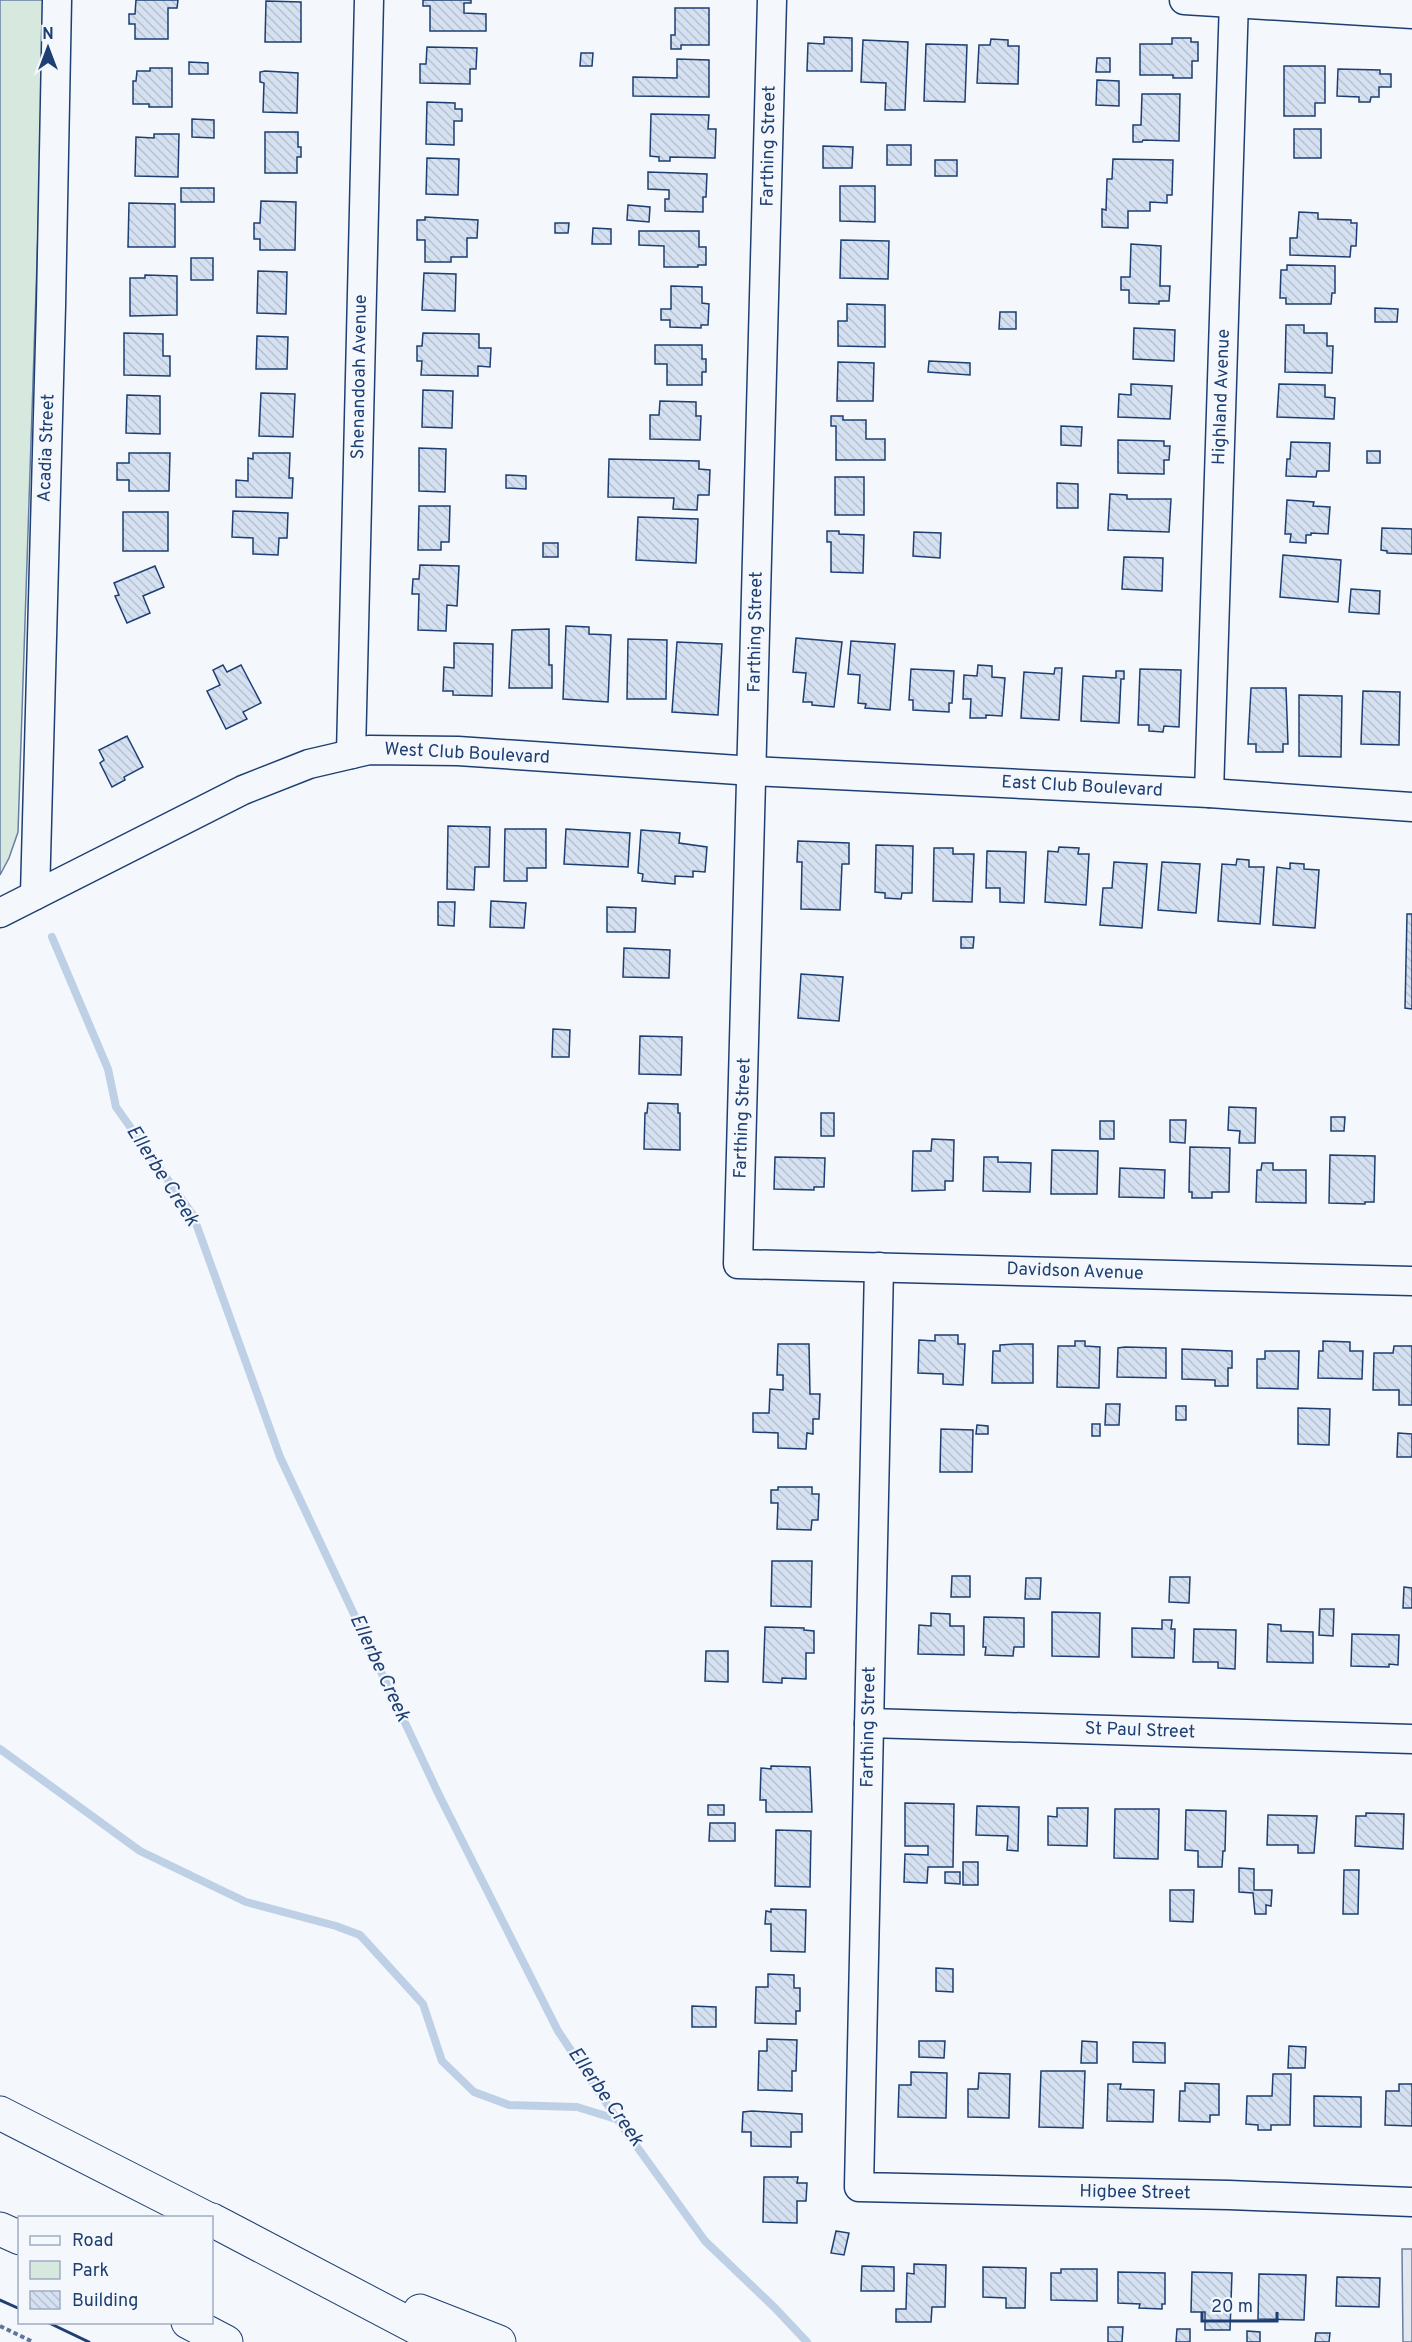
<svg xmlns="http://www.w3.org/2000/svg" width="1412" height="2342" font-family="Overpass,sans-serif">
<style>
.green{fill:#d7e8df;stroke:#687fa3;stroke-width:1.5}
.parking{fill:#e3e8f0;stroke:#687fa3;stroke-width:1.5}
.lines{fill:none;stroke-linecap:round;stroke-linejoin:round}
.stream{stroke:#bed0e5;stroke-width:8}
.building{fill:url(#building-back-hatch);stroke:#1d3f73;stroke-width:1.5}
.minor-casing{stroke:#1d3f73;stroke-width:31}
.highway-casing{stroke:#1d3f73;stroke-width:35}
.path{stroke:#5e769c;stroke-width:4;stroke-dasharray:4.5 3;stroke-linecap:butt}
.minor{stroke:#f4f7fb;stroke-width:28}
.highway{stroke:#f4f7fb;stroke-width:33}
.wall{stroke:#1d3f73;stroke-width:3}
.labels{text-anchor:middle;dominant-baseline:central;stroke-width:4.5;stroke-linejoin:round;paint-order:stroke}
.street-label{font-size:18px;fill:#1d3f73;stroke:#f4f7fb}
.water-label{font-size:20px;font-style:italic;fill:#1d3f73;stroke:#f4f7fb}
</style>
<defs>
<pattern id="building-back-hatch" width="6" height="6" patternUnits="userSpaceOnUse" patternTransform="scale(1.5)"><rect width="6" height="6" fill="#d5e0f0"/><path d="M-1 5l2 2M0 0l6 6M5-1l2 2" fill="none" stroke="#b6c1d1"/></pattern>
</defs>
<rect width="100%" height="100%" fill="#f4f7fb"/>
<path class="green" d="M0,0H44L45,22L18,832L9,858L0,875Z"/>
<path class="parking" d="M1402,2249H1412V2342H1403Z"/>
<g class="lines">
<g class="stream">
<path d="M52,937L108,1069L116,1107L193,1215L280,1457L439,1795L558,2031L617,2119L705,2241L775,2308L807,2342"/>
<path d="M0,1749L140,1851L246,1902L336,1926L360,1935L423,2004L442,2061L474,2092L509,2105L577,2107L616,2119"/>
</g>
</g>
<g class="building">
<path d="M136,0H178L177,8H168V39H135V24H129V14H135Z"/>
<path d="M423,0H471V3H464V13L486,14V31H430V6H423Z"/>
<path d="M266,1L301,2V42H265Z"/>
<path d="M675,8H709V45H681V49H671V35H675Z"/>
<path d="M824,37L852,38V71H807L808,43L824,44Z"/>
<path d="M1172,38H1191V42H1198V61H1192V78H1173V75H1140V44H1172Z"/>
<path d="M991,39L1008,40V46H1019L1018,84L977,83L979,45H990Z"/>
<path d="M863,40L908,42L905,110H885L886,83L861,82Z"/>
<path d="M926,44L967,45L965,102L924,101Z"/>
<path d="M427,47L477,48L476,69H470V84L420,83V64H426Z"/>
<path d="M581,53H593L592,66H580Z"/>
<path d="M1097,58H1110V72H1096Z"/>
<path d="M677,59L709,60V97L633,96V77L677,78Z"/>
<path d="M189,62L208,63V74H189Z"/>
<path d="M1284,66H1325V103H1315V116H1284Z"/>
<path d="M150,68H172V107H149V104H133V81H136L137,71H150Z"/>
<path d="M1338,69L1380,70V74H1391V87H1379V97H1371L1370,102H1359V97L1337,96Z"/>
<path d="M265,71L298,73L297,113L263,112L264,83L260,82V72Z"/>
<path d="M1097,80L1119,81V106L1096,105Z"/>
<path d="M1142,94H1180L1179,141L1143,140L1142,142H1133V125H1141Z"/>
<path d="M427,102L455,103V109H462V121H454V145L426,144Z"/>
<path d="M651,114L709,115L708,129H716L715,158L670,157V161H659V157L650,156Z"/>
<path d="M192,119L214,120V138L192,137Z"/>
<rect x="1294" y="129" width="27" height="29"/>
<path d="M265,132H298V147H301V157H297V173H265Z"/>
<path d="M154,134H179L178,177L135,176L136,137L154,138Z"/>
<rect x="887" y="145" width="24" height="20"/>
<path d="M823,146L853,147L852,168H823Z"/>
<path d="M427,158L459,159L458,195L426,194Z"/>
<path d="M1113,159L1173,160L1172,195H1167V203L1150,202V211H1128V228L1102,227V209L1106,210L1107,179H1112Z"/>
<rect x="935" y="160" width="22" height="16"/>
<path d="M648,172L707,174L706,197H703V212L665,211V199H669V190L648,189Z"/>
<path d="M840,186H875V222L840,221Z"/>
<rect x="181" y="188" width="33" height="14"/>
<path d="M261,201L296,202L295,250H260V239H254V223H260Z"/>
<path d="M129,203L175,204V247H128Z"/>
<path d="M628,205L650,207L649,222L627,220Z"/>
<path d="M1299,212L1318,213V219L1351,220V223H1357L1356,246H1351L1350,257L1290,255V238H1297Z"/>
<path d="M425,217L478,220L477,238H467V257H451V262H425V240H417V220H425Z"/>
<path d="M555,223H569L568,233H555Z"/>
<path d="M593,228L611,229V244H592Z"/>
<path d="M639,231H699V247H706V265H698V267H664V246L639,245Z"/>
<path d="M841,240L889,241L888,279L840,278Z"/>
<path d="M1131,244L1161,246L1160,286H1170L1169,301H1159V304L1129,303V290H1121V277H1130Z"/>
<rect x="191" y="258" width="22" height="22"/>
<path d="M1287,265L1335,266V293H1332L1331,304H1286V298H1280L1281,270H1287Z"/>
<path d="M258,271L287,272L286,314L257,313Z"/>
<path d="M424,273L456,274L455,311L422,310Z"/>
<path d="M145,275L177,276V315L130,316V278H145Z"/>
<path d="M671,286L702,287V303L709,304L708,325H701V328L670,327V320H661V309H671Z"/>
<path d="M847,304L885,305V347L838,346V321H847Z"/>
<path d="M1375,308L1398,309L1397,322H1375Z"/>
<path d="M1000,312H1016V329H999Z"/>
<path d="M1286,325H1304V333H1327V346H1333L1332,373L1285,372Z"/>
<path d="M1134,328L1175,330L1174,361L1133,359Z"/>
<path d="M124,333L163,334V356H170V376L124,375Z"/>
<path d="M423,333L479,334V348H491L490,367L478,366V376L421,375L422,361H417V346H422Z"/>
<path d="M257,336L288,337L287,369H256Z"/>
<path d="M655,345H702V359H706V372H702V385H667V364H655Z"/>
<path d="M929,361L970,363V375L928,372Z"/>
<path d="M838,362L874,363L873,401H837Z"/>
<path d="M1131,384L1172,386L1170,419L1118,417L1119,394L1131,395Z"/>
<path d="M1279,384L1325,385V397L1335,398L1334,419L1277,417Z"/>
<path d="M423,390L453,391L452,428L422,427Z"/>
<path d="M261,393L295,394L293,437L259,436Z"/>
<path d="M127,395L160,396V434L126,433Z"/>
<path d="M660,401L696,402V416H701L700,440L650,439V415H659Z"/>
<path d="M831,416H843V420H866V439H885V460H836V426H831Z"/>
<path d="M1061,426L1082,427L1081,446L1061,445Z"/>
<path d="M1118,440L1164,441V446H1170L1169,460H1164V474L1118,473Z"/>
<path d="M1291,442L1330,443L1329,471H1317L1316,477L1286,476L1287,459H1290Z"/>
<path d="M419,448L446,449L445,492L419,491Z"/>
<rect x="1367" y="451" width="13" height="12"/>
<path d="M129,453H170L169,491H129V480H117V463H129Z"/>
<path d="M253,453H290L289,478H293L292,498L236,497V480L248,481V458L253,459Z"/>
<path d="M609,459L699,461V469L710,470L709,495H698L697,510L673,509L674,498L608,497Z"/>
<path d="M506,475L526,476V489L506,488Z"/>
<rect x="835" y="477" width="29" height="38"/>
<path d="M1057,483L1078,484V508H1057Z"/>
<path d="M1110,494L1127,495V499H1171L1169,532L1108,530Z"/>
<path d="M1287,500L1314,502L1313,506L1330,507L1328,534L1311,533V535H1306V543L1290,542L1291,534H1285Z"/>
<path d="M419,506H450L449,542H441V550H418Z"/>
<path d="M233,511L288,513L287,538H279L278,555L253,554V538L232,537Z"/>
<rect x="123" y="512" width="45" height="39"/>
<path d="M638,517L698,519L696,563L636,560Z"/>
<path d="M1382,528L1412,529V554L1387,553V551L1381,550Z"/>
<path d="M827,531H839V534L864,535L863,573L831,572V542H827Z"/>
<path d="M914,532L941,533L940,558L913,556Z"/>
<rect x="543" y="543" width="15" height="14"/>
<path d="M1283,555L1341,560L1338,602L1280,597Z"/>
<path d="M1124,557L1163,558L1162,591L1122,589Z"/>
<path d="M420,565L459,566L457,606L447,605L446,631L418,630L419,594H412L413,579H419Z"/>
<path d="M155,566L164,587L143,596L150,613L127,623L115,596L119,595L114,583Z"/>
<path d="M1351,589L1380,591L1379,614L1349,612Z"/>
<path d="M566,626L589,627V634L611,635L608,702L563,699Z"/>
<path d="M549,629V665H552V688H509L512,630Z"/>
<path d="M796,638L842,642L834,707L812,705V702H803L806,673L793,672Z"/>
<path d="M628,639L667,640L666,699H627Z"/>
<path d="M851,641L895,644L890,710L865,708L866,704L858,703L860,675L848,674Z"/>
<path d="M677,642L722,644L718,715L672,712Z"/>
<path d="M454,643L493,644L492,696L453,695V691H443L444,667L454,668Z"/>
<path d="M223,665L227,672L241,665L261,703L243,712L247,719L226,729L207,691L220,685L213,670Z"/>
<path d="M978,665L992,666V677L1005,678L1002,716L986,715V718H970L971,699H963L964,675L977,676Z"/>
<path d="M1055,668H1062L1059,720L1021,718L1024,672L1054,674Z"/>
<path d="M911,669L954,671L952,703H949V712L913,710V700H909Z"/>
<path d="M1140,669L1181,670L1179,727L1164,726L1163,732L1149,731V725H1138Z"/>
<path d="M1116,671H1124V679H1121L1119,723L1081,721L1083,676L1116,678Z"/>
<path d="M1251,688H1286L1288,744H1283V752H1256V744H1248Z"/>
<path d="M1363,691L1400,692L1399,745L1361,744Z"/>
<path d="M1299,695L1342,696L1341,757L1299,756Z"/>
<path d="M127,736L143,767L124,777L125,780L112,787L100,763L104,760L99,750Z"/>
<path d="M448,826L490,827L489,867H475L474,890L447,889Z"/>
<path d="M505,829H546V868H527V881H504Z"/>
<path d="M566,829L630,833L628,867L564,864Z"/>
<path d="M641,830L680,833L679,843L707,847L705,872L693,871V877L675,876V884L642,881L643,874L638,873Z"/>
<path d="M798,841L849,843V864H842L840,910L801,909L802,862H797Z"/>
<path d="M876,845L913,846L912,893H902L901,899L885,898V893L875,892Z"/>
<path d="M1059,847L1079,848L1078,854H1089L1086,905L1045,902L1048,851L1058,852Z"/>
<path d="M934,848H953V854H974L972,902L933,901Z"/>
<path d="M987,851L1026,852L1024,903L1000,902V888H986Z"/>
<path d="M1237,859L1249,860V867H1264L1260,924L1218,921L1222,864L1236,865Z"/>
<path d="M1114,862L1147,864L1142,928L1100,925L1103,888H1112Z"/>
<path d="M1162,862L1200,864L1196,913L1158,910Z"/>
<path d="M1290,863L1304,864V869L1319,870L1315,928L1273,925L1277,867L1290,869Z"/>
<path d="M491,901L526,903L524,928L490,927Z"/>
<path d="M438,902H455L454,926L438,925Z"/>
<path d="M607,907L636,908L635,932H607Z"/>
<path d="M1407,914H1412V1009L1405,1008Z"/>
<path d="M961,937H974L973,948H961Z"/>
<path d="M624,948L670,950L669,978L623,977Z"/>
<path d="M801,974L843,977L839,1021L798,1018Z"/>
<path d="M553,1029L570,1030L569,1057H552Z"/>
<path d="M640,1036L682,1037L681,1075L639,1074Z"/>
<path d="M648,1103L678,1104V1113H680V1150L644,1149L645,1113H647Z"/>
<path d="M1229,1107L1256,1108L1255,1143H1239L1240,1131L1228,1130Z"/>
<rect x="821" y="1113" width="13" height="23"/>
<path d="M1331,1117H1345L1344,1131H1331Z"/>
<path d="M1170,1120H1186L1185,1143L1170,1142Z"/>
<rect x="1100" y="1121" width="14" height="18"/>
<path d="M932,1139L954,1140L953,1181H945V1190L912,1191L913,1151H931Z"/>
<path d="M1190,1147L1230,1148L1229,1192H1212V1198H1192V1192H1189Z"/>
<path d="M1052,1150L1098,1151L1097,1194H1051Z"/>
<path d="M1330,1155L1375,1156L1374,1202H1365V1204L1329,1203Z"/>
<path d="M775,1157L825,1158L824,1187H814V1190L774,1189Z"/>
<path d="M984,1157H998V1162L1031,1163L1030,1192L983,1191Z"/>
<path d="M1262,1163H1273V1170H1306V1203L1256,1202L1257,1170H1261Z"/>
<path d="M1120,1168L1165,1170L1164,1198L1119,1197Z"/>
<path d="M935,1335H958V1344H965L963,1385L943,1384V1374L918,1373L919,1340L935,1341Z"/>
<path d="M1075,1341H1085V1346L1100,1347L1099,1388L1057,1387L1058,1346H1075Z"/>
<path d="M1323,1341L1350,1342V1351H1363L1362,1379L1318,1378L1319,1351H1323Z"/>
<path d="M778,1344H809L810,1394H820L819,1419H813V1434L807,1433L806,1449L778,1448V1433L753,1432V1413H769L770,1389L783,1390V1375H777Z"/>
<path d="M1015,1344H1033V1383H992L993,1351H1000V1345Z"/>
<path d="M1394,1346H1412V1405H1399V1390H1373L1374,1353H1393Z"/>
<path d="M1125,1347L1166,1348V1378L1117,1377L1118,1348Z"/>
<path d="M1182,1349L1232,1351V1368H1228V1386H1215V1380L1182,1379Z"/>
<path d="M1265,1351H1299L1298,1389L1257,1388V1359H1265Z"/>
<path d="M1106,1404H1120L1119,1425H1105Z"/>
<rect x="1176" y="1406" width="10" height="14"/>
<path d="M1298,1408L1330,1409L1329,1445L1298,1444Z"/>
<rect x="1092" y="1424" width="8" height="12"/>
<path d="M977,1425L988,1426V1434H976Z"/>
<path d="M941,1429L973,1430L972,1472H940Z"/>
<path d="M1398,1433L1412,1434V1457H1397Z"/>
<path d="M778,1487H812V1494H819L818,1520H812L811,1530L777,1529L778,1503H771V1490H778Z"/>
<path d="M772,1561H812L811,1607L771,1606Z"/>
<path d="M952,1576H970V1597H951Z"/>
<path d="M1170,1577H1190L1189,1603L1169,1602Z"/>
<path d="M1026,1578H1041L1040,1599H1025Z"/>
<path d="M1404,1587L1412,1588V1608H1403Z"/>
<path d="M1320,1609H1334L1333,1636L1319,1635Z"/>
<path d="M1052,1612L1100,1613L1099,1657L1052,1656Z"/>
<path d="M931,1613L950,1614V1626H964V1655L918,1654L919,1625L931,1626Z"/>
<path d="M984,1617L1024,1618V1647H1014L1013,1656L985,1655L986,1647H983Z"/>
<path d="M1162,1620H1172L1171,1629H1175L1174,1658L1132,1657V1628L1162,1629Z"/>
<path d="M1268,1624L1281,1625V1631L1313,1632V1663L1267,1662Z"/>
<path d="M765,1627L804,1628V1630L814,1631V1653H806V1679L782,1678V1683L763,1682Z"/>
<path d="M1194,1629L1236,1630L1235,1669L1218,1668V1662H1193Z"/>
<path d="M1352,1634L1399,1635L1398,1665L1389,1664V1667L1351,1666Z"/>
<path d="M706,1651H728V1682L705,1681Z"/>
<path d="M771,1766L810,1767L812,1812H766V1800H760L761,1768L771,1769Z"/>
<path d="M905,1803L954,1804L953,1867H928L927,1883L904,1882L905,1854L928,1855V1846H905Z"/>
<rect x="708" y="1805" width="16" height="10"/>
<path d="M977,1806L1019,1807L1018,1851L1007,1850L1008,1836L976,1835Z"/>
<path d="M1057,1808H1088L1087,1846L1048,1845V1816L1057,1817Z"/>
<path d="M1115,1809H1159L1158,1859L1114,1858Z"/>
<path d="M1186,1810L1226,1811L1225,1851H1223L1222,1867H1198V1851L1185,1850Z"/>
<path d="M1366,1813L1404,1814L1403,1849L1355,1846L1356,1816H1366Z"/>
<path d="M1268,1815L1317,1816L1314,1853H1298V1845H1267Z"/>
<path d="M710,1823H735V1841H709Z"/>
<path d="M776,1830L811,1831L810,1887L775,1886Z"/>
<rect x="963" y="1862" width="15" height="23"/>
<path d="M1239,1868L1254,1869V1890H1272L1271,1906L1266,1905V1914H1255L1253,1893L1239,1892Z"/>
<path d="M1344,1870H1359L1358,1914H1343Z"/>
<path d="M945,1872H960V1884L945,1883Z"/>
<path d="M1170,1890H1194L1193,1922L1170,1921Z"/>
<path d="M771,1909L806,1910L805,1952L771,1951V1924H765L766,1911L771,1912Z"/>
<path d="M936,1968L953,1969V1992L936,1991Z"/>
<path d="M768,1974L794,1975V1988H800V2011H796V2024L755,2023L756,1987H768Z"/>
<path d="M692,2006L716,2007V2027H692Z"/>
<path d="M767,2039L797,2040L796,2071H792V2091L758,2090L759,2051H767Z"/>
<path d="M919,2041H945L944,2058L919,2057Z"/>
<path d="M1082,2041L1097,2042V2063H1081Z"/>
<path d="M1133,2042L1165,2043V2063L1133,2062Z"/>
<path d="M1289,2046L1306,2047L1305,2068H1288Z"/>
<path d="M1041,2071H1085L1083,2128L1039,2127Z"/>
<path d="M911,2072L947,2073L946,2118L898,2117L899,2085H911Z"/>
<path d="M979,2073L1010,2074L1009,2118L968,2117V2089H978Z"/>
<path d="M1273,2074H1291L1290,2125H1271V2130H1258V2125L1246,2124L1247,2096H1272Z"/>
<path d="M1185,2083L1219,2084V2115H1210V2122L1179,2121L1180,2091H1185Z"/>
<path d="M1108,2084H1121L1120,2089L1154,2090L1153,2122L1107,2121Z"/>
<path d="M1399,2084H1412V2126L1385,2125L1386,2091H1399Z"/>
<path d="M1314,2096L1361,2097V2127L1314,2126Z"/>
<path d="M752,2111L802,2114V2132H791V2147L751,2146V2132H742L743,2112Z"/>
<path d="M764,2177H798L797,2183H807L806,2201H797V2223L763,2222Z"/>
<path d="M836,2231L849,2233L844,2255L831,2253Z"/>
<path d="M914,2264L946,2265L945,2307H932L931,2322H896V2309H906L907,2273L914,2274Z"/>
<path d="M862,2266L894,2267V2291H861Z"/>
<path d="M983,2267L1026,2268L1025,2308H1006V2298L983,2297Z"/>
<path d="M1061,2269H1097V2301L1051,2300V2273H1061Z"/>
<path d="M1118,2272L1165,2273V2304H1162V2309L1139,2308L1140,2304L1118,2303Z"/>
<path d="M1192,2272L1232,2273L1230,2330H1205V2312H1191Z"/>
<path d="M1259,2274L1306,2275L1304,2320L1258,2319Z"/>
<path d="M1337,2277L1380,2278L1379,2307L1336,2306Z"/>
<path d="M1108,2327H1123L1122,2342H1108Z"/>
<path d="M1177,2329H1190V2342H1176Z"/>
<path d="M1247,2331L1260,2332V2342H1247Z"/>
<path d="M1316,2333H1330L1329,2342H1315Z"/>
</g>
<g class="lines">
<defs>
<g id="minor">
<path d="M772,0L738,1264L1412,1281"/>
<path d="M1184,0L1412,14"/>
<path d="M351,754L369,0"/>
<path d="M1209,793L1234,0"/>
<path d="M35,895L51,306L57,0"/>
<path d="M0,913L243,790L309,764L369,750L458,751L753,771L1209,793L1412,807"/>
<path d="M879,1267L859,2187L1229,2195L1412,2202"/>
<path d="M869,1723L1412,1739"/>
</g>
<g id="highway">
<path d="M0,2113L206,2218"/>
<path d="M212,2220L444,2342"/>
<path d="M0,2229L20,2238"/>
<path d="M420,2311L499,2342"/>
<path d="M188,2322L226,2342"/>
</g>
</defs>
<use href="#minor" class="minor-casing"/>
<use href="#highway" class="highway-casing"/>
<path class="path" d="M0,2326L33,2342"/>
<use href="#minor" class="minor"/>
<use href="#highway" class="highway"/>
<g class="wall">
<path d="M0,2300L20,2309"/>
<path d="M47,2322L89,2342"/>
</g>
</g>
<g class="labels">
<g class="street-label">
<text transform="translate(769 146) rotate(-89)">Farthing Street</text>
<text transform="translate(360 377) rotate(-89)">Shenandoah Avenue</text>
<text transform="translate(1222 397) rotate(-88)">Highland Avenue</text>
<text transform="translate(47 448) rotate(-88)">Acadia Street</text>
<text transform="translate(756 632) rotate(-89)">Farthing Street</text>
<text transform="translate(467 754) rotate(3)">West Club Boulevard</text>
<text transform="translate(1082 787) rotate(3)">East Club Boulevard</text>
<text transform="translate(743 1118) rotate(-88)">Farthing Street</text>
<text transform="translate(1075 1272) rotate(2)">Davidson Avenue</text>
<text transform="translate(869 1727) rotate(-89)">Farthing Street</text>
<text transform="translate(1140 1731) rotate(2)">St Paul Street</text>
<text transform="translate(1135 2193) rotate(1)">Higbee Street</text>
</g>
<g class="water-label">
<text transform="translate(162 1176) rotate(57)">Ellerbe Creek</text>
<text transform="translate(379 1668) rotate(65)">Ellerbe Creek</text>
<text transform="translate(605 2097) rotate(55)">Ellerbe Creek</text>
</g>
</g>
<rect x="18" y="2216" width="195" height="108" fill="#f4f7fb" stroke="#9eadc5" stroke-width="1.5"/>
<rect x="30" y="2236" width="30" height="9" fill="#f4f7fb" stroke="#9eadc5" stroke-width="1.5"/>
<text x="72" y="2246" font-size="18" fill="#1d3f73">Road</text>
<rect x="30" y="2261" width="30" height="18" fill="#d7e8df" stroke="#9eadc5" stroke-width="1.5"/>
<text x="72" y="2276" font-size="18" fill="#1d3f73">Park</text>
<rect x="30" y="2291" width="30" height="18" fill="url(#building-back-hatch)" stroke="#9eadc5" stroke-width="1.5"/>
<text x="72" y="2306" font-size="18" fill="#1d3f73">Building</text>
<g transform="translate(48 48)" stroke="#f4f7fb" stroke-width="4.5" paint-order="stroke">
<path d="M0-4.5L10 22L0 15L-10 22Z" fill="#1d3f73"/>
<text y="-9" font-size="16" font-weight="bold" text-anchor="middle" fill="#1d3f73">N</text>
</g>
<path d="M1202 2312v9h75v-9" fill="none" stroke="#1d3f73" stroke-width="3"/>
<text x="1211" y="2312" font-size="18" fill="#1d3f73" stroke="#f4f7fb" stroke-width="4.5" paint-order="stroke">20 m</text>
</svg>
